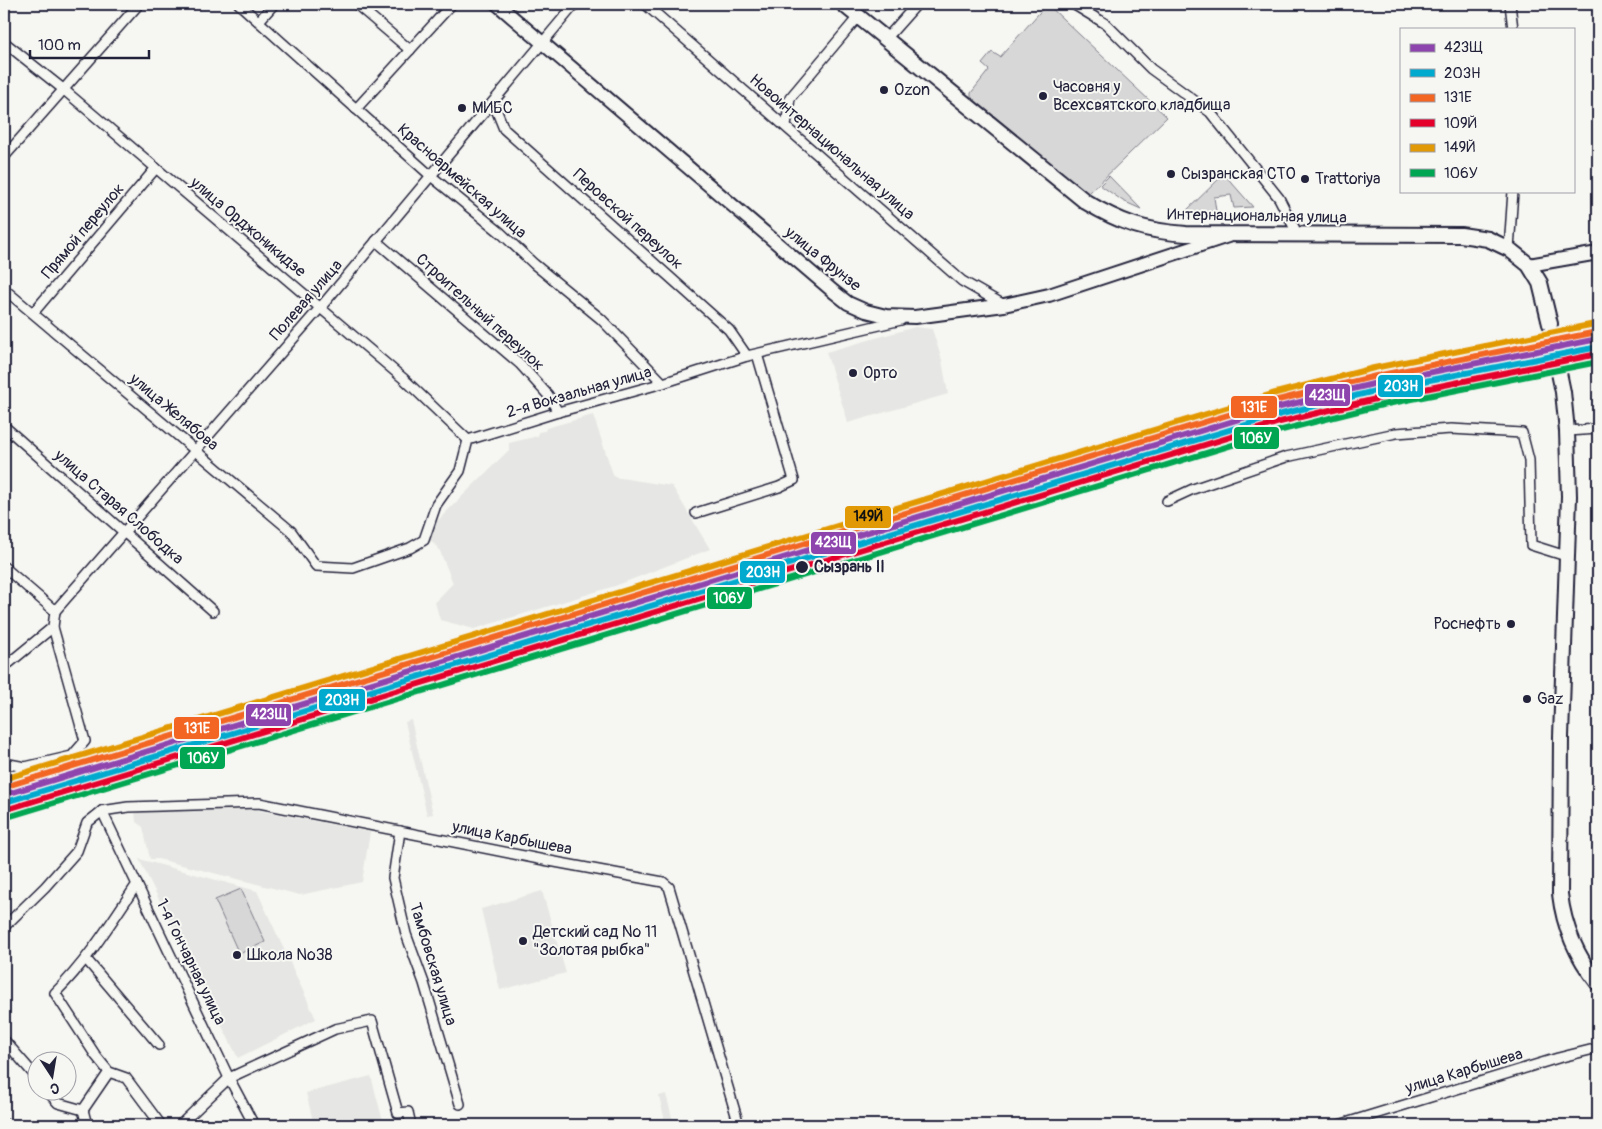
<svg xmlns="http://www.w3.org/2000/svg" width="1602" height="1129" font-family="Pangolin,sans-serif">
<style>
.built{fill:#e6e6e4}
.green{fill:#d7d7d7;stroke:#7c7c89}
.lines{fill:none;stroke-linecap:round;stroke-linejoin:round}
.primary-tunnel{stroke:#cccccd;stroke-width:14;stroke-dasharray:14 7;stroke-linecap:butt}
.street-casing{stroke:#22223b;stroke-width:12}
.secondary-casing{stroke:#22223b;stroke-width:16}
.primary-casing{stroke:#22223b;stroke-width:18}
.street{stroke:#f6f6f2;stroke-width:9}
.secondary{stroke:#f6f6f2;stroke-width:12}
.primary{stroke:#f6f6f2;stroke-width:14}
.rail-1-casing{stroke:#f6f6f2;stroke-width:10}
.rail-2-casing{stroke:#f6f6f2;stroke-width:10}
.rail-3-casing{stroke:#f6f6f2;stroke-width:10}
.rail-4-casing{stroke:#f6f6f2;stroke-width:10}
.rail-5-casing{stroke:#f6f6f2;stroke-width:10}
.rail-6-casing{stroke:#f6f6f2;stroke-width:10}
.rail-1{stroke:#8e44ad;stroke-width:6}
.rail-2{stroke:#00a9ce;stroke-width:6}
.rail-3{stroke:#f26522;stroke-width:6}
.rail-4{stroke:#e4002b;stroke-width:6}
.rail-5{stroke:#e29906;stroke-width:6}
.rail-6{stroke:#00a651;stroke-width:6}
.poi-dot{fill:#22223b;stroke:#f6f6f2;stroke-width:2}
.labels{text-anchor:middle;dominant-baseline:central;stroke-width:4;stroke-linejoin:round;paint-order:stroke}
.poi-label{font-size:16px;fill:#22223b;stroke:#f6f6f2;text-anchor:start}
.street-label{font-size:16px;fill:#22223b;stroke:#f6f6f2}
.stop-label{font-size:16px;font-weight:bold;fill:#22223b;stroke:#f6f6f2;text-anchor:start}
.line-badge{stroke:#f6f6f2;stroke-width:2}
.badge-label{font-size:14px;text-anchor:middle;font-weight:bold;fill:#fff}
.pale-badge-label{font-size:14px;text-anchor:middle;font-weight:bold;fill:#111}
</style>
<rect width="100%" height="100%" fill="#f6f6f2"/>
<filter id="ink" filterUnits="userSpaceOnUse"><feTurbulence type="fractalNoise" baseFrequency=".02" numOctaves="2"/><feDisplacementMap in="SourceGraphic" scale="10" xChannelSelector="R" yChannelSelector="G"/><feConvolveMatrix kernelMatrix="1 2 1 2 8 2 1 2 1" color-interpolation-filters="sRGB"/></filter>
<g filter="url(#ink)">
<g class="built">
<path d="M915,327L932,329L942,360L948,394L848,423L826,352Z"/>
<path d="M593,415L614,477L672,486L710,549L615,586L474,629L440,620L435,602L453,583L439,549L428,538L432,526L509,450V443L538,436V432L545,431L546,428Z"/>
<path d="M411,720L433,814L427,815L405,722Z"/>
<path d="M236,806L370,832L362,882L300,895L158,859H150L143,827L136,822L135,811Z"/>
<path d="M139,859L257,891L316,1019L238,1058Z"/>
<path d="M542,891L566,973L500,990L481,909Z"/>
<path d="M371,1076L384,1125H314L306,1093Z"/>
<path d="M666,1094L674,1125H666L659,1096Z"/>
</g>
<g class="green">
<path d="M1047,4L1167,117L1087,195L977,108L971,99V93L989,70L982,64L992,52L1000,57Z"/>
<path d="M1224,174L1253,207L1234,208L1231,195L1214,197L1216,211L1182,215Z"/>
<path d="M1109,176L1141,209L1123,201L1100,185Z"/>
<path d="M241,889L265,942L239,954L215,900Z"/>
</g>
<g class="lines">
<path class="primary-tunnel" d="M1550,324L1558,368"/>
<defs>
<g id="street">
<path d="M239,4L431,176L501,233L534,264L601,319L663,383"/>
<path d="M356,4L410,50"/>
<path d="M645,4L962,281L1004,305"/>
<path d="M1073,4L1106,24L1151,69L1210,112L1279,198L1298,235"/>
<path d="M1510,4L1513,29"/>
<path d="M259,21L274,4"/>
<path d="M885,40L917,4"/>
<path d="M4,42L63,89L404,379L468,440"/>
<path d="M493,102L504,129L729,330L747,356"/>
<path d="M356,109L452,4"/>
<path d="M786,126L790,98L858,17"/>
<path d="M4,157L139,4"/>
<path d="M376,241L520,364L548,395L558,412"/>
<path d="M1509,249L1513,191"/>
<path d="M4,289L291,531L316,566L353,568L410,548L424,540L436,505L460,471L468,440L558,412L663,383L747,356L901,320"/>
<path d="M33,313L156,168"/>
<path d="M4,426L213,611"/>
<path d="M1567,431L1598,429"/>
<path d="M1167,501L1193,489L1286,457L1396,433L1451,429L1522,433L1529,460L1531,545L1566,556"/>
<path d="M696,513L779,487L794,480L757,354"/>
<path d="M4,567L55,611"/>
<path d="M55,611L320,308L575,4"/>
<path d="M4,660L9,663L53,627"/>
<path d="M4,763L25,767L72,756L85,741L53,627L55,611"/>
<path d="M102,811L128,807L259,803L544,860L663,882L669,887L739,1125"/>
<path d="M102,811L229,1078L254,1125"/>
<path d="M400,831L393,878L406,934L424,983L460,1104"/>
<path d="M137,884C110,924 89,959 55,993L96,1056L109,1072L126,1078L161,1125"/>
<path d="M4,927L45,887L77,851L87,823L102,811"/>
<path d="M86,959L159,1045"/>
<path d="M4,1040L38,1079"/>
<path d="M48,1092L58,1103L83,1110"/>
<path d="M83,1110L109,1072"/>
<path d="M83,1110L87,1125"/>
<path d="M4,1124L7,1125"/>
<path d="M180,1125L229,1078L335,1029L372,1021L398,1113L408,1112L411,1125"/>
<path d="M1339,1125L1558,1058L1598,1048"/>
</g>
<g id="secondary">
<path d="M497,4L834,292L848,303L866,311L886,316L915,317L1004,305L1049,295L1228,236"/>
<path d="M1529,265L1598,253"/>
</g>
<g id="primary">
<path d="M843,4L1086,202C1121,223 1145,231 1186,234L1461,235L1488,239L1509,249L1529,265L1540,283L1550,324"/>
<path d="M1558,368L1563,392L1567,431L1569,496L1561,737L1560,894C1564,928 1576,956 1598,983"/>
</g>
</defs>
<use href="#street" class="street-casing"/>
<use href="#secondary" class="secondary-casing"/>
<use href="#primary" class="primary-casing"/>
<use href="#street" class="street"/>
<use href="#secondary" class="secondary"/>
<use href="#primary" class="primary"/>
<defs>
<path id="rail-1" d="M4,795L1276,408L1377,383L1598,339"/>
<path id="rail-2" d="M6,802L1278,415L1379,390L1598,347"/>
<path id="rail-3" d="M4,787L1274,401L1376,376L1597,332"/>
<path id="rail-4" d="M8,809L1280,422L1380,398L1598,354"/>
<path id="rail-5" d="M4,779L1272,394L1374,368L1595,324"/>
<path id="rail-6" d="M11,816L1282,430L1382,405L1598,362"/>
</defs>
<use href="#rail-1" class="rail-1-casing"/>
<use href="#rail-2" class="rail-2-casing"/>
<use href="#rail-3" class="rail-3-casing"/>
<use href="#rail-4" class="rail-4-casing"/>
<use href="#rail-5" class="rail-5-casing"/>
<use href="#rail-6" class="rail-6-casing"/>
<use href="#rail-1" class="rail-1"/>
<use href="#rail-2" class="rail-2"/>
<use href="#rail-3" class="rail-3"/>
<use href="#rail-4" class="rail-4"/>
<use href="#rail-5" class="rail-5"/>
<use href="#rail-6" class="rail-6"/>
</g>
</g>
<g class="poi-dot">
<circle cx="884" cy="90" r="5"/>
<circle cx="1043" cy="96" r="5"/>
<circle cx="462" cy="108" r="5"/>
<circle cx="1171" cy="174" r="5"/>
<circle cx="1305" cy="179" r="5"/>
<circle cx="853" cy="373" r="5"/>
<circle cx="802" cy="567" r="7"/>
<circle cx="1511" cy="624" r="5"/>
<circle cx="1527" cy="699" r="5"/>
<circle cx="523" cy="941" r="5"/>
<circle cx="237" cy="955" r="5"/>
</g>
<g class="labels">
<g class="poi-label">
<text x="1053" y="87">Часовня у<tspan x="1053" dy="18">Всехсвятского кладбища</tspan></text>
<text x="894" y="90">Ozon</text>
<text x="472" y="108">МИБС</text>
<text x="1181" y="174">Сызранская СТО</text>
<text x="1315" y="179">Trattoriya</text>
<text x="863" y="373">Орто</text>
<text x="1501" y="624" text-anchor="end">Роснефть</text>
<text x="1537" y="699">Gaz</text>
<text x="533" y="932">Детский сад № 11<tspan x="533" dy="18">"Золотая рыбка"</tspan></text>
<text x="247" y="955">Школа №38</text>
</g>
<g class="street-label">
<text transform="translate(832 147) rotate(41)">Новоинтернациональная улица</text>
<text transform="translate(462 181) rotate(41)">Красноармейская улица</text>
<text transform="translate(1257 216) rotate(1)">Интернациональная улица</text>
<text transform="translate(628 219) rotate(42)">Перовской переулок</text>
<text transform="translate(248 227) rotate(40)">улица Орджоникидзе</text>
<text transform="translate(83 231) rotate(-50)">Прямой переулок</text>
<text transform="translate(823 259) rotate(39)">улица Фрунзе</text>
<text transform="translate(306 300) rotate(-49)">Полевая улица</text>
<text transform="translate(480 312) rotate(42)">Строительный переулок</text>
<text transform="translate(579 392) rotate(-16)">2-я Вокзальная улица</text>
<text transform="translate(174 412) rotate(40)">улица Желябова</text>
<text transform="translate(119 507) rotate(41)">улица Старая Слободка</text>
<text transform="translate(512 838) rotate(11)">улица Карбышева</text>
<text transform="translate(191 962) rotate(64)">1-я Гончарная улица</text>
<text transform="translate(433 964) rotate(73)">Тамбовская улица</text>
<text transform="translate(1464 1071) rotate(-17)">улица Карбышева</text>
</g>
<g class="stop-label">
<text x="814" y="567">Сызрань II</text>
</g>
</g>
<g class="line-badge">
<rect x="1377" y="374" width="47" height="24" rx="5" fill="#00a9ce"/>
<rect x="1304" y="383" width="47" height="24" rx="5" fill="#8e44ad"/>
<rect x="1230" y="395" width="48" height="24" rx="5" fill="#f26522"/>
<rect x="1233" y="426" width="47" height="24" rx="5" fill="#00a651"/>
<rect x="844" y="505" width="48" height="24" rx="5" fill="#e29906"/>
<rect x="810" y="531" width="47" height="24" rx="5" fill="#8e44ad"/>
<rect x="739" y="560" width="47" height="24" rx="5" fill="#00a9ce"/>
<rect x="706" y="586" width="47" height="24" rx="5" fill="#00a651"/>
<rect x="318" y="688" width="48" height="24" rx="5" fill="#00a9ce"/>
<rect x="245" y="703" width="47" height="24" rx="5" fill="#8e44ad"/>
<rect x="173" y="716" width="47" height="24" rx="5" fill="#f26522"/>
<rect x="179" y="746" width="47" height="24" rx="5" fill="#00a651"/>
</g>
<g class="badge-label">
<text x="1401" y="391">203Н</text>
<text x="1327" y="400">423Щ</text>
<text x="1254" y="412">131Е</text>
<text x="1256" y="443">106У</text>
<text x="833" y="547">423Щ</text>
<text x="763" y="577">203Н</text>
<text x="729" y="603">106У</text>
<text x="342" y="705">203Н</text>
<text x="269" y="719">423Щ</text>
<text x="197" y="733">131Е</text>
<text x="203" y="763">106У</text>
</g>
<g class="pale-badge-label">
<text x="868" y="521">149Й</text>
</g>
<rect width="1602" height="1129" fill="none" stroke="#f6f6f2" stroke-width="20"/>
<rect x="10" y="10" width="1582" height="1109" fill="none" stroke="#22223b" stroke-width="2" filter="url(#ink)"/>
<rect x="1400" y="28" width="175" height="165" fill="#f6f6f2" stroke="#a1a1a9"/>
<rect x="1410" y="44" width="25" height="8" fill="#8e44ad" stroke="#a1a1a9"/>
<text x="1444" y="52" font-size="15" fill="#22223b">423Щ</text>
<rect x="1410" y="69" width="25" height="8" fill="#00a9ce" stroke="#a1a1a9"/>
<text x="1444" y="78" font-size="15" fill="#22223b">203Н</text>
<rect x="1410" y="94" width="25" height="8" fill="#f26522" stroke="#a1a1a9"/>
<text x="1444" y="102" font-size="15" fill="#22223b">131Е</text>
<rect x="1410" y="119" width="25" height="8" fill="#e4002b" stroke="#a1a1a9"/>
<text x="1444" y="128" font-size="15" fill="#22223b">109Й</text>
<rect x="1410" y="144" width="25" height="8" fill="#e29906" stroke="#a1a1a9"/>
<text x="1444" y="152" font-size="15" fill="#22223b">149Й</text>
<rect x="1410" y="169" width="25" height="8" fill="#00a651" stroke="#a1a1a9"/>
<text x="1444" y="178" font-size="15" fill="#22223b">106У</text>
<g transform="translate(52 1076) rotate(168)"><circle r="24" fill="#f6f6f2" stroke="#a1a1a9"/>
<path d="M0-4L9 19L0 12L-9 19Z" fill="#22223b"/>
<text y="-8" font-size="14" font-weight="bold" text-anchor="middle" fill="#22223b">С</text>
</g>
<path d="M30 50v8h119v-8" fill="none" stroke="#22223b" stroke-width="2.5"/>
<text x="38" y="50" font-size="15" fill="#22223b" stroke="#f6f6f2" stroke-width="4" paint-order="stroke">100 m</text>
</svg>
